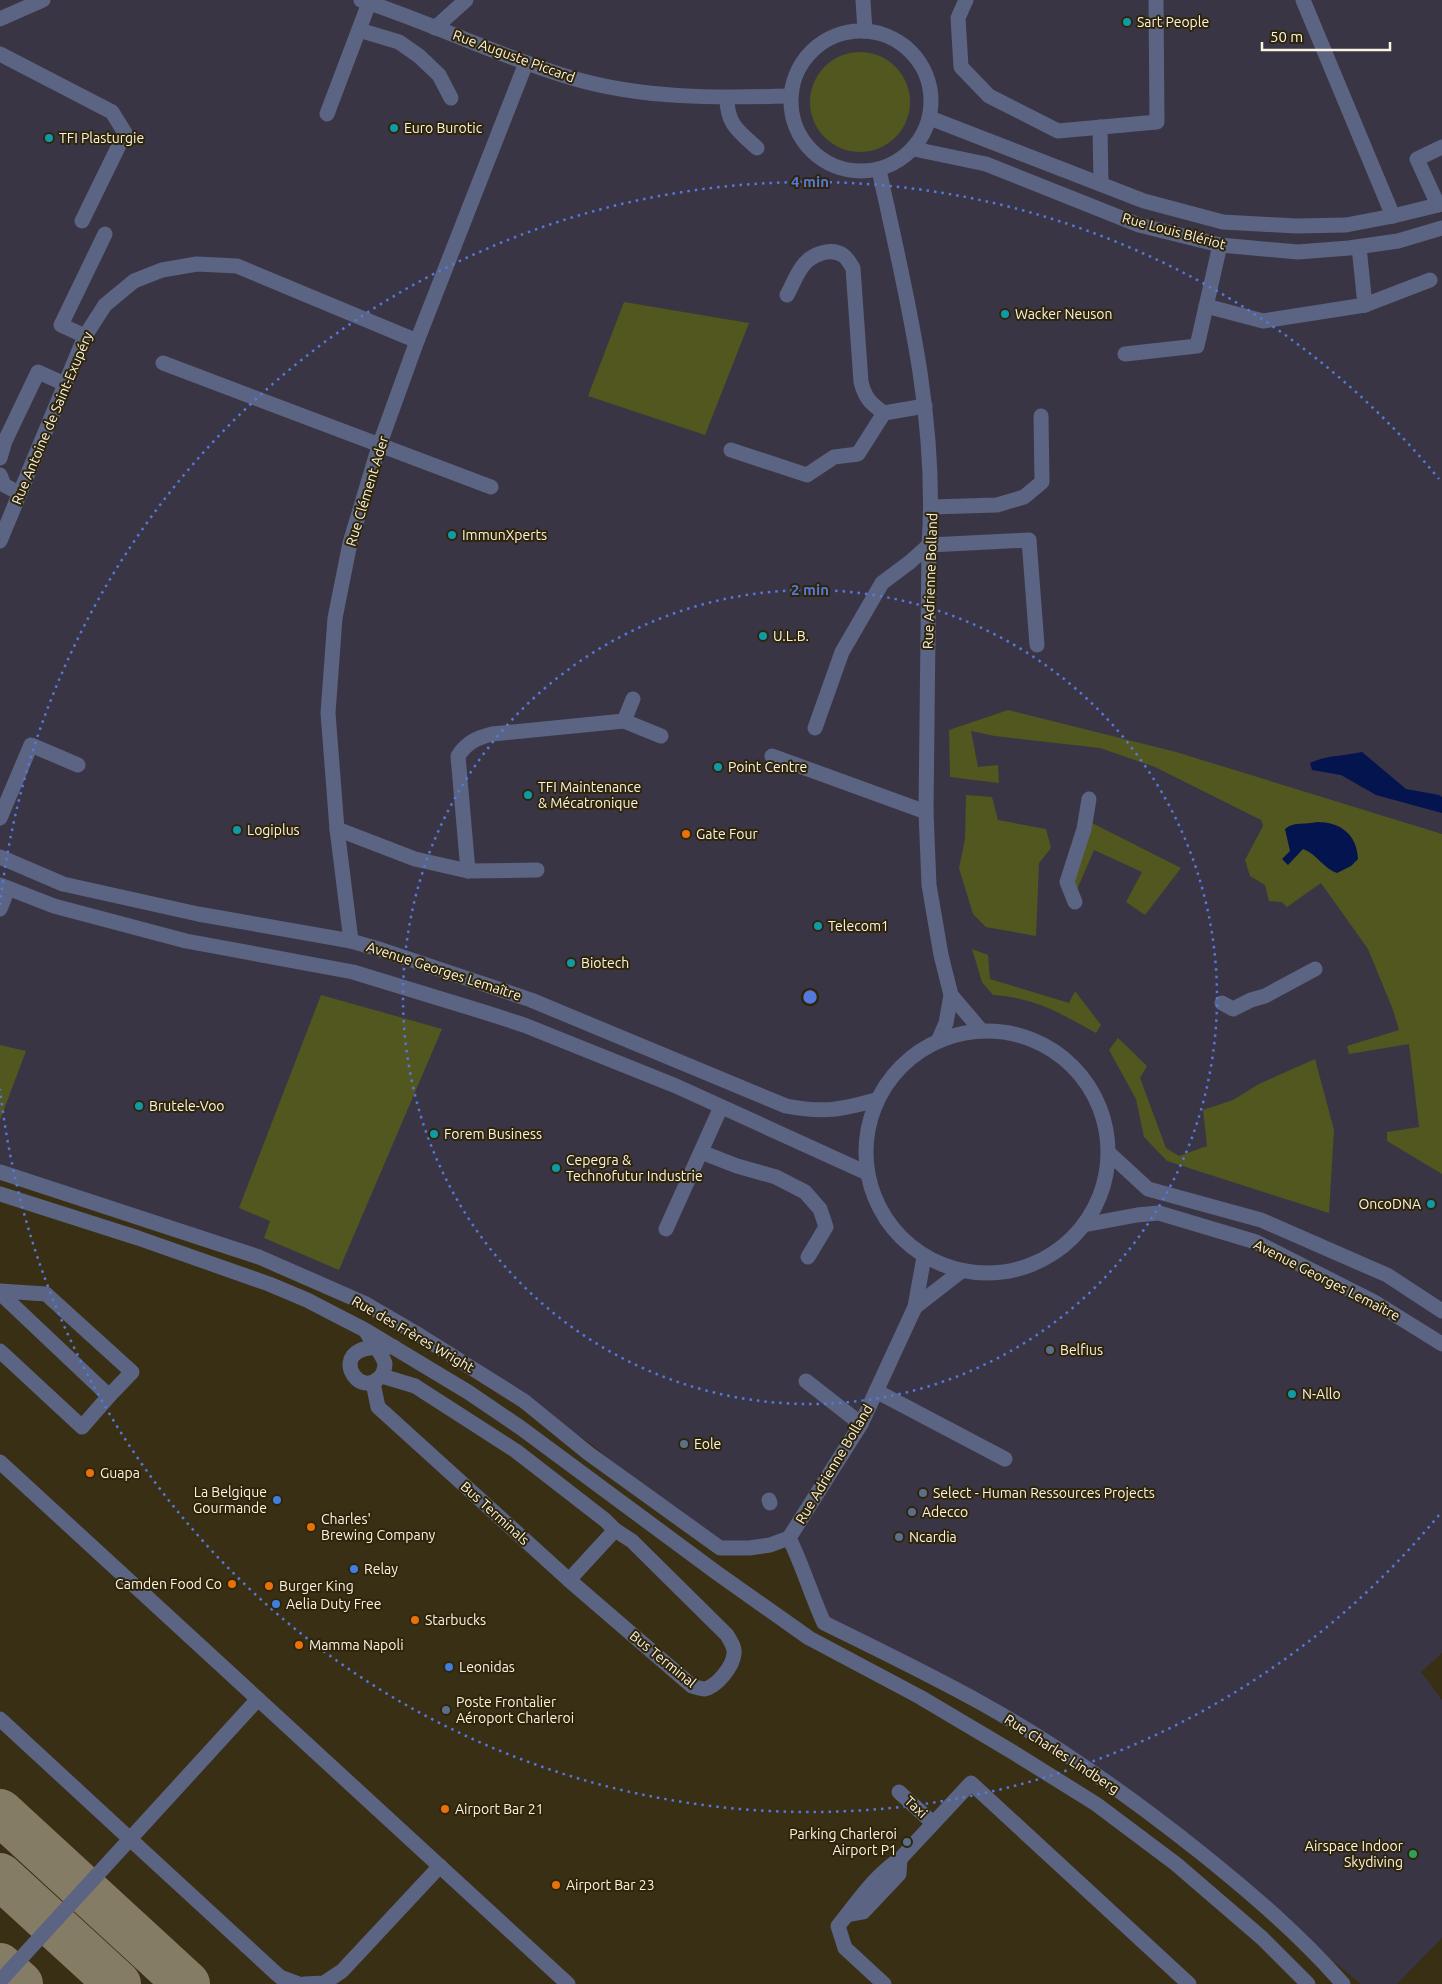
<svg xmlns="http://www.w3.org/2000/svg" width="1442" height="1984" font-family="Ubuntu,sans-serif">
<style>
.industrial{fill:#3a3545}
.green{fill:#51571f}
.water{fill:#03144f}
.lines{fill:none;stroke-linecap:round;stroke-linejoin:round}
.taxiway{stroke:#847c64;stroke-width:46}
.minor{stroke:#5b6482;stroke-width:15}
.ring{fill:none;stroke:#5478db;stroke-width:2.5;stroke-dasharray:2.5 5}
.culture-dot{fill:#0f9aa8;stroke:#2f250a;stroke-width:2}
.food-dot{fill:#e8710a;stroke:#2f250a;stroke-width:2}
.service-dot{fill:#5c6f8a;stroke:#2f250a;stroke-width:2}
.shop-dot{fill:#3f7fe0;stroke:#2f250a;stroke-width:2}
.leisure-dot{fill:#2e9e5b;stroke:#2f250a;stroke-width:2}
.labels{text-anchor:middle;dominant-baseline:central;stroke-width:4;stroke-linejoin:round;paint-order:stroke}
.poi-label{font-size:14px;fill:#faf4e4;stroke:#2f250a;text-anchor:start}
.street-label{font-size:14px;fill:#faf4e4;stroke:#2f250a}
.centre{fill:#5478db;stroke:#2f250a;stroke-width:2.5}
.ring-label{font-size:15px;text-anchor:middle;font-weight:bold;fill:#5478db;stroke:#2f250a;stroke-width:4;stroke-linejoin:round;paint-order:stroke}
</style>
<rect width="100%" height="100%" fill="#392f14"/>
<path class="industrial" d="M0,0H1442V1653L1421,1672L1442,1700V1938L1397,1984H1361L1250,1892L1080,1763L824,1623L789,1538L720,1548L587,1441L419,1335L259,1257L0,1172Z"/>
<g class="green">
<circle cx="860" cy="102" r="50"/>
<path d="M624,302L749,323L705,435L588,396Z"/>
<path d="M1008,710L1176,752L1442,834V1174L1387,1141V1132L1419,1127L1409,1044L1349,1054L1347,1046L1399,1030L1393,1010L1368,949L1321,883L1287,907L1282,902L1269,901L1265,885L1250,876L1245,860L1263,826L1261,820L1155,767L1100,748L995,736L971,731L978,767L998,765L999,783L950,777L949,730Z"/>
<path d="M966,795L992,797L998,820L1046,829L1051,848L1039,863L1036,936L986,927L973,914L959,868L965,839Z"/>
<path d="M1092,823L1181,868L1145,915L1126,902L1142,872L1094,850L1075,894L1072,881Z"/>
<path d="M972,949L988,955L990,979L1069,1003L1075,991L1101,1025L1096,1033C1060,1013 1035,998 993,995L982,982Z"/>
<path d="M321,995L442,1029L339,1270L264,1238L270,1221L239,1208Z"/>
<path d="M1118,1038L1147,1066L1140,1078L1166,1148L1179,1156L1207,1146L1203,1110L1233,1100L1259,1084L1315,1059L1334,1130L1329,1213L1167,1161L1144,1137L1136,1099L1109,1050Z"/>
<path d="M0,1045L26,1051L0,1120Z"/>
</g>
<g class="water">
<path d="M1362,752L1406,789L1439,795L1442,797V813L1376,795L1341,775L1312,770L1310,763C1326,755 1345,756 1362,752Z"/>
<path d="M1317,822C1340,822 1357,834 1358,859L1351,866L1337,873C1324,869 1317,854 1303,849L1288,865L1282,859L1290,851L1285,829C1294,821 1306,825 1317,822Z"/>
</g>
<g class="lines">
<g class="taxiway">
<path d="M0,1812L187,1984"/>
<path d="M0,1876L118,1984"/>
<path d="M0,1966L20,1984"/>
</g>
<g class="minor">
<path d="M361,0C432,23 500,57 572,78C643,99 717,98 791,96"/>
<path d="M863,0L865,31"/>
<path d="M966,0L958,18L961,67L989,96L1058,131L1157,122L1156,0"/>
<path d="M1303,0L1393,216"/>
<path d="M0,19L43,0"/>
<path d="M435,28L466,0"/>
<path d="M359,30L399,42L419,56L439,75L451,98"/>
<circle cx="861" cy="101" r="70"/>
<path d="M0,54L112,112L125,133L82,221"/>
<path d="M727,98C727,124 738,131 757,148"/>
<path d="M327,114L369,3"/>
<path d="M930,118L1144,201L1223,222L1296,226L1346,225L1393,216L1442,204"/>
<path d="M1100,127L1101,184"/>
<path d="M914,149L986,164L1139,225L1220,245L1298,252L1349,248L1398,241L1442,228"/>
<path d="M879,170C906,293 938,419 929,545L926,812L929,885L941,955L951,995L946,1023L939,1039"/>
<path d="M1438,205L1417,159L1442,147"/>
<path d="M1359,247L1365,305"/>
<path d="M787,295C792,286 796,275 802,267C810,255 831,246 844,256C848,259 850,264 853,268L861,382C865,398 870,403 884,413L925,406"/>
<path d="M1206,306L1263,321L1365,305L1430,280"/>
<path d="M85,336L61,325L105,234"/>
<path d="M1125,354L1197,346L1220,245"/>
<path d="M163,363L491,487"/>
<path d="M731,450L807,475L834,457L858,454L884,413"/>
<path d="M0,458L5,441L38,372L65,384"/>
<path d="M0,475L4,485L19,493"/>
<path d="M932,507L997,505L1024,497L1042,482L1041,416"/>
<path d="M0,541L85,336L105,305L134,281L162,270L197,264L237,266L417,341"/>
<path d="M624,721L661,736"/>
<path d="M815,728L842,652L882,583L910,562L929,545L1029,540L1037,645"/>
<path d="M772,756L926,812"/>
<path d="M0,818L31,745L78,765"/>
<path d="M337,829L415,859L468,871L537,870"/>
<path d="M0,857L63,884L198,914L351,941L382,950L531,1000L786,1106C823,1113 840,1110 876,1100"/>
<path d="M468,871L458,756C467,742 477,738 492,734L624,721L633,699"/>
<path d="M0,885L54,906L186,941L353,972L487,1013L524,1025L676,1086L867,1173"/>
<path d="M1075,902L1067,882L1084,829L1089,799"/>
<path d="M0,909L8,889"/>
<path d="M351,941L337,829L328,713L335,618L350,543L379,446L417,341L526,63"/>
<path d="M951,995L980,1029"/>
<path d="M1222,1003L1233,1009L1251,1000L1265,996L1315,969"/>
<circle cx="987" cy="1152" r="121"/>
<path d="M701,1152L737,1166L776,1177L805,1192L820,1209L826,1227L808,1257"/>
<path d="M1110,1154L1148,1189L1261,1220L1387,1275L1442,1311"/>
<path d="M0,1172L259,1257L364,1303L419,1335L524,1401L588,1453L720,1548H749L770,1545L789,1538"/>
<path d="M0,1194L138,1238L269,1284L307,1300L365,1330L468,1392L521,1428L717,1573L809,1638L920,1697L1011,1751L1096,1804L1176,1864L1262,1938L1308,1984"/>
<path d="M1089,1224L1137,1215L1159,1213L1256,1242L1376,1303L1442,1344"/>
<path d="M666,1229L721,1107"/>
<path d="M0,1291L46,1294L132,1372L109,1396"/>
<path d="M0,1293L109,1396L82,1427L0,1351"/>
<path d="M915,1307L960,1272"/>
<path d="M367,1333C371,1340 384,1357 385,1364C385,1368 383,1375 379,1378C360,1396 337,1362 359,1351C369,1346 383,1347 394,1347"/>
<path d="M806,1381L861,1424"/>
<path d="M373,1383L378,1407L569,1580L615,1530L605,1520L516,1451L415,1386L382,1376"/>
<path d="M876,1391L1005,1459"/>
<path d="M0,1462L568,1984"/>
<path d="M769,1500L770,1503"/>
<path d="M789,1538C803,1566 811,1595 824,1623C877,1649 931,1675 983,1704C1060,1747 1132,1798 1201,1853C1252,1894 1300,1935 1343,1984"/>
<path d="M789,1538L861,1424L915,1307L924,1257"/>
<path d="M569,1580L692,1686C696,1687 700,1689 704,1689C717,1687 733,1666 734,1654C735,1646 730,1641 727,1635L632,1541L615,1530"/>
<path d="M0,1719L130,1839L258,1699"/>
<path d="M899,1792L933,1823"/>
<path d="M847,1915L863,1912L899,1874L900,1859"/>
<path d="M0,1981L130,1839L280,1977L299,1984"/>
<path d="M304,1984L324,1983L342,1971L440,1866"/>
<path d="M884,1984L845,1948L838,1926C857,1903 874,1876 900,1859L971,1783L1189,1984"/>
</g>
</g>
<g class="ring">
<circle cx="810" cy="997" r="407"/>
<path d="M1439 1515A815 815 0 0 1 0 1089M0 905A815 815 0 0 1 1439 479"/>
</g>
<g class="culture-dot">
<circle cx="1127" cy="22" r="5"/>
<circle cx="394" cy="128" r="5"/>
<circle cx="49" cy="138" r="5"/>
<circle cx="1005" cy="314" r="5"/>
<circle cx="452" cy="535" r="5"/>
<circle cx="763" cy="636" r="5"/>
<circle cx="718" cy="767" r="5"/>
<circle cx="528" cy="795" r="5"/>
<circle cx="237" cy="830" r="5"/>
<circle cx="818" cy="926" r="5"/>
<circle cx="571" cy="963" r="5"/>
<circle cx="139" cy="1106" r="5"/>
<circle cx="434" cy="1134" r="5"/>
<circle cx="556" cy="1168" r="5"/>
<circle cx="1431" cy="1204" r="5"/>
<circle cx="1292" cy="1394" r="5"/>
</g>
<g class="food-dot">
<circle cx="686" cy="834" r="5"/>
<circle cx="90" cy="1473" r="5"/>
<circle cx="311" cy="1527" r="5"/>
<circle cx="232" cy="1584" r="5"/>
<circle cx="269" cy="1586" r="5"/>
<circle cx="415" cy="1620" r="5"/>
<circle cx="299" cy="1645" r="5"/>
<circle cx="445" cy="1809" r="5"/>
<circle cx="556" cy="1885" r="5"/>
</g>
<g class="service-dot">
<circle cx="1050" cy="1350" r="5"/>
<circle cx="684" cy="1444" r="5"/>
<circle cx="923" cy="1493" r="5"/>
<circle cx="912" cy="1512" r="5"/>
<circle cx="899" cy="1537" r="5"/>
<circle cx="446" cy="1710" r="5"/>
<circle cx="907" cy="1842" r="5"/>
</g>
<g class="shop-dot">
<circle cx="277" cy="1500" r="5"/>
<circle cx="354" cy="1569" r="5"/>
<circle cx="276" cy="1604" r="5"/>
<circle cx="449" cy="1667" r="5"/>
</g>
<circle class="leisure-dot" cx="1413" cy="1854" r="5"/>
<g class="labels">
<g class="poi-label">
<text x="1137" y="22">Sart People</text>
<text x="404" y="128">Euro Burotic</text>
<text x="59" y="138">TFI Plasturgie</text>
<text x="1015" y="314">Wacker Neuson</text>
<text x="462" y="535">ImmunXperts</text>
<text x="773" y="636">U.L.B.</text>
<text x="728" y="767">Point Centre</text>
<text x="538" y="787">TFI Maintenance<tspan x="538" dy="16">&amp; Mécatronique</tspan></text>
<text x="247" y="830">Logiplus</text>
<text x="696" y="834">Gate Four</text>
<text x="828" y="926">Telecom1</text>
<text x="581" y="963">Biotech</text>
<text x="149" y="1106">Brutele-Voo</text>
<text x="444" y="1134">Forem Business</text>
<text x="566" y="1160">Cepegra &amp;<tspan x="566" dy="16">Technofutur Industrie</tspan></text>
<text x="1421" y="1204" text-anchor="end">OncoDNA</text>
<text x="1060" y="1350">Belfius</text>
<text x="1302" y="1394">N-Allo</text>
<text x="694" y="1444">Eole</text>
<text x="100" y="1473">Guapa</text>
<text x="267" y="1492" text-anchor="end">La Belgique<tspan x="267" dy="16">Gourmande</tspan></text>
<text x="933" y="1493">Select - Human Ressources Projects</text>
<text x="922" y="1512">Adecco</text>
<text x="321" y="1519">Charles'<tspan x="321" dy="16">Brewing Company</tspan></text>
<text x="909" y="1537">Ncardia</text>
<text x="364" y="1569">Relay</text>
<text x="222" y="1584" text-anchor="end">Camden Food Co</text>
<text x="279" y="1586">Burger King</text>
<text x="286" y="1604">Aelia Duty Free</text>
<text x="425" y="1620">Starbucks</text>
<text x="309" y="1645">Mamma Napoli</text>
<text x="459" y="1667">Leonidas</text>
<text x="456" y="1702">Poste Frontalier<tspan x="456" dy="16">Aéroport Charleroi</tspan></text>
<text x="455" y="1809">Airport Bar 21</text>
<text x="897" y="1834" text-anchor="end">Parking Charleroi<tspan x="897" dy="16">Airport P1</tspan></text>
<text x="1403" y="1846" text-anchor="end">Airspace Indoor<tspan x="1403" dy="16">Skydiving</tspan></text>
<text x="566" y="1885">Airport Bar 23</text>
</g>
<g class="street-label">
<text transform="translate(514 56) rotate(20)">Rue Auguste Piccard</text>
<text transform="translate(1174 231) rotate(15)">Rue Louis Blériot</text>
<text transform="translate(52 418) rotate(-67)">Rue Antoine de Saint-Exupéry</text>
<text transform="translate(367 491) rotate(-73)">Rue Clément Ader</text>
<text transform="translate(930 581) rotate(-88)">Rue Adrienne Bolland</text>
<text transform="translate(444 971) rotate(18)">Avenue Georges Lemaître</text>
<text transform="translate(1327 1280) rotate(27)">Avenue Georges Lemaître</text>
<text transform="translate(413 1334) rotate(30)">Rue des Frères Wright</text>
<text transform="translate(834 1464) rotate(-59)">Rue Adrienne Bolland</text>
<text transform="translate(495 1513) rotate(42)">Bus Terminals</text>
<text transform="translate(663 1659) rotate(39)">Bus Terminal</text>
<text transform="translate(1062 1754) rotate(33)">Rue Charles Lindberg</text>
<text transform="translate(916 1807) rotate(43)">Taxi</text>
</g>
</g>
<circle cx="810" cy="997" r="8" class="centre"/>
<g class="ring-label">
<text x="810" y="187">4 min</text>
<text x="810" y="595">2 min</text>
</g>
<path d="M1262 42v8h128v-8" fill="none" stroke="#faf4e4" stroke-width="2.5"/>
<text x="1270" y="42" font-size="15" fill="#faf4e4" stroke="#2f250a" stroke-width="4" paint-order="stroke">50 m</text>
</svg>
